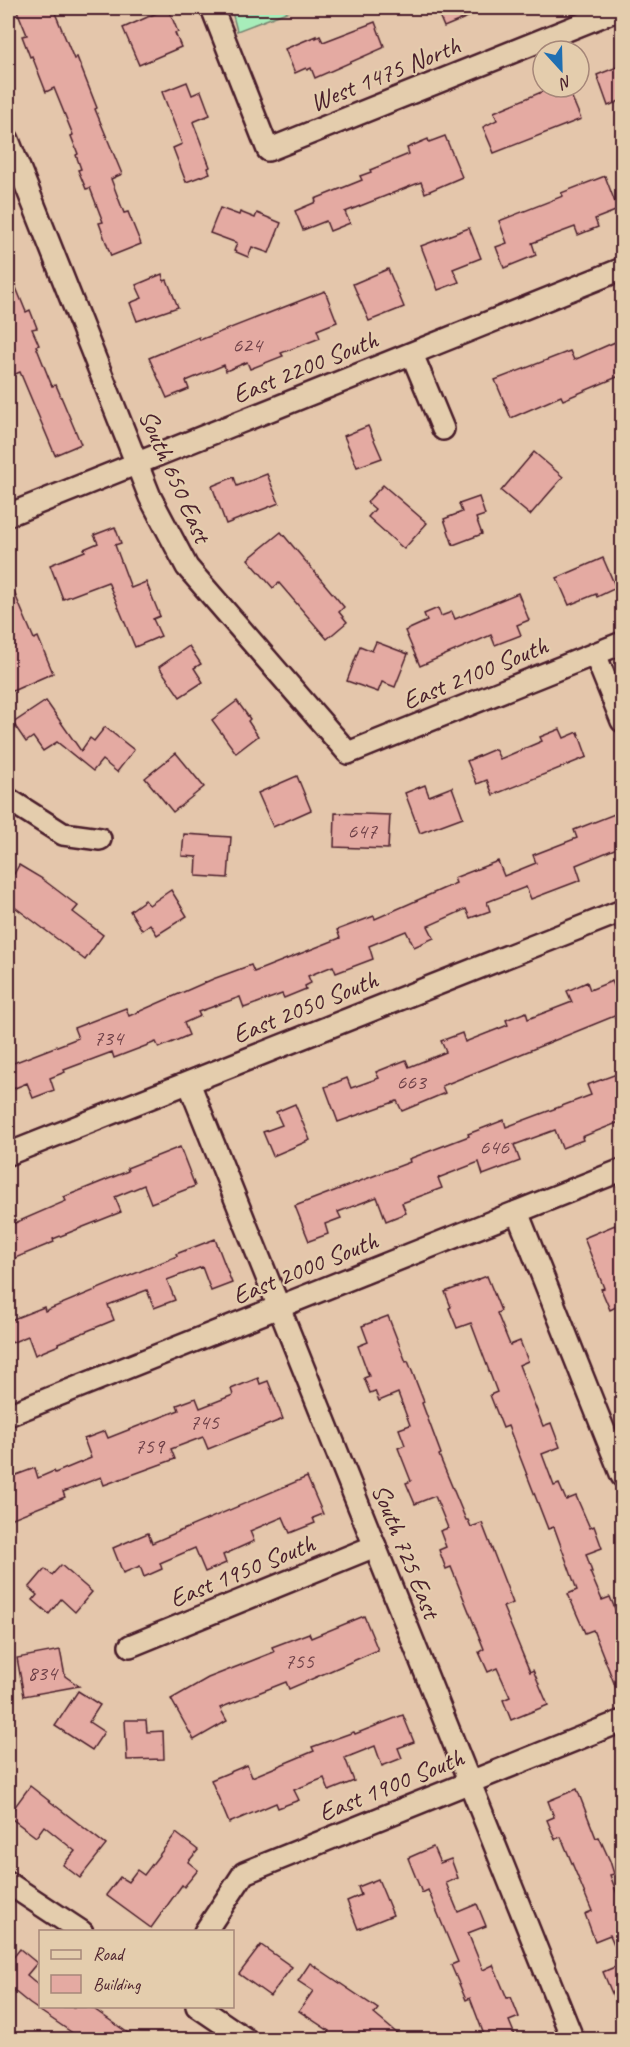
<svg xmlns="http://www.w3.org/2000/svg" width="630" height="2047" font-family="Caveat,sans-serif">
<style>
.green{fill:#a7edba;stroke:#788672;stroke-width:1.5}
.building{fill:#e4aaa2;stroke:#4a1f2b;stroke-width:1.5}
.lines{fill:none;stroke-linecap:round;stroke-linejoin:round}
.minor-casing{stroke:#4a1f2b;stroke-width:26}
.minor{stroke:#e4cdad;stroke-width:21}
.labels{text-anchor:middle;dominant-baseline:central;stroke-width:4.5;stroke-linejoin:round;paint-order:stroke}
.number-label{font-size:22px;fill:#704249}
.street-label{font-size:26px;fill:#4a1f2b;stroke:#e4cdad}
</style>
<rect width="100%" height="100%" fill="#e4c6ab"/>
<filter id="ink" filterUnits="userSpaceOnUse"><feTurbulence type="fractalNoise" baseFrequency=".0167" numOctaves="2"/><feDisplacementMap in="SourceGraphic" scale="12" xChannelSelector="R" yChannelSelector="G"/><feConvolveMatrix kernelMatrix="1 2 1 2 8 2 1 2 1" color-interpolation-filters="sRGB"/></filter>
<g filter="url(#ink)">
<path class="green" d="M231,8H297L237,31Z"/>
<g class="building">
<path d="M16,8H53L74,59L77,57L97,108L95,109L122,174L111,179L124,213L128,212L141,244L111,256L99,223L103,222L90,188L86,189L78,170L81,169L76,155L78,154L71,136L73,135L54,88L46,92L32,56L30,57L22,36L27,35Z"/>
<path d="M168,8L178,32L175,33L181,47L139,65L123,28Z"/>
<path d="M436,8H489L444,27Z"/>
<path d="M375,22L384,46L383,48L315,78L311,68L307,70L306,68L295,73L285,49L316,36V38L320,36L323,42Z"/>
<path d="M622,65V100L608,106L597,75Z"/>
<path d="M187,82L192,95L201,91L210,115L193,122L210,167L208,168L210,173L186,182L173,148L182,144L162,92Z"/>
<path d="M551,88L555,98L570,93L581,119L494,153L483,127L497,120L494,112Z"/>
<path d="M445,136L462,177L425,193L421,182L345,212L350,223L330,231L326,221L303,230L295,211L316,202L315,199L362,180L360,176L371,172L370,170L409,154L407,148L428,139L429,142Z"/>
<path d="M605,176L618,210L595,219L598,227L578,235L575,227L532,243L536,255L504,268L496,247L507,243L499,221L563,196L561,193Z"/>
<path d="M220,208L239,215L240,212L255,218L257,213L281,223L269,253L252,247L248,257L234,251L237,243L210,233Z"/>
<path d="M469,228L481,258L453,269L459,282L438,290L421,246Z"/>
<path d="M8,268L26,312L30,310L37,328L32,329L39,345L36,346L52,386L56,385L81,444L55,455L20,372L8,377Z"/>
<path d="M388,269L404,307L369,321L353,284Z"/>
<path d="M162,274L164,281L167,280L178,307L137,321L130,303L142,298L136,285Z"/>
<path d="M325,291L337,322L317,330L320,338L281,353L283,356L250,369L247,362L226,371L224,365L186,381L189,389L167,398L149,358L199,337L200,340Z"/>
<path d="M622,339V375L563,400L561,396L511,418L495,380L570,351L574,360Z"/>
<path d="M368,426L382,458L357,467L344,436Z"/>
<path d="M534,452L563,477L530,515L501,491Z"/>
<path d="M267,474L279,503L226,524L212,486L234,477L237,486Z"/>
<path d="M383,485L427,523L404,549L368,517L375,509L367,502Z"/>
<path d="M479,497L485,515L476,518L482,534L453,545L444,519L462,512L459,504Z"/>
<path d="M115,527L121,543L115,545L131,588L146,582L160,616L153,619L161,636L135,647L108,582L63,599L50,565L85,551L84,549L98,543L94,535Z"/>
<path d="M281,532L344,607L339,612L347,622L327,639L279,583L273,588L248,559Z"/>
<path d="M603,558L616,588L597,597L596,594L569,605L557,578Z"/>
<path d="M8,578L34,639L38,637L53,673L8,693Z"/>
<path d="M518,593L529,620L517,625L521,635L495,645L491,635L420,666L405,631L427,621L424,614L438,608L441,616L452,612L455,619Z"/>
<path d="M376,642L408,654L395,687L382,682L378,692L347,681L360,646L372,651Z"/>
<path d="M189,646L201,664L194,668L203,682L180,697L159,667Z"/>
<path d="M46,701L81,751L90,738L94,741L105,727L134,750L117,772L102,760L93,771L57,742L43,751L33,737L26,742L13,723Z"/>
<path d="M237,701L250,719L248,721L258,736L236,753L212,720Z"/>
<path d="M560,729L564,738L578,732L587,757L493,795L487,780L477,784L467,761L495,749L500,759L542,741L540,737Z"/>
<path d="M176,753L204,787L173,812L145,778Z"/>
<path d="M297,776L311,810L273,827L258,793Z"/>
<path d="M425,785L429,796L452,787L463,817L420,833L405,793Z"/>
<path d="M622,811V846L576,865L581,880L531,899L526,887L487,902L490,911L470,918L466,909L428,926L434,938L414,947L406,931L369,946L373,959L336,973L333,966L308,976L311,983L305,986L306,989L284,998L282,994L244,1008L240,997L198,1012L200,1016L184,1023L189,1035L159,1048L156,1042L114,1058L112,1052L64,1070L65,1072L50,1078L54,1090L33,1098L27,1083L8,1091V1065L78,1038L74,1028L126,1008L129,1016L213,979L251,965L254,972L340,938L337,930L374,916L375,919L456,883L454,878L498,861L504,876L536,863L533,855L577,838L574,830Z"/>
<path d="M335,813L390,815L388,849L334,847Z"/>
<path d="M184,834L231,837L228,878L196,876L197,857L182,856Z"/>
<path d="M19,865L41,878L78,906L73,912L103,935L85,960L8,902V870L14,874Z"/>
<path d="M171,890L187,916L157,935L150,924L142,930L130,911L145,900L149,905Z"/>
<path d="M612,981L622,1005V1013L442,1086L445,1093L402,1111L397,1101L338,1122L325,1087L347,1078L351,1088L379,1078L376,1072L406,1060L409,1067L446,1052L441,1041L462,1033L465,1042L508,1025L506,1020L526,1012L528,1019L572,1002L567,991L587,982L590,990Z"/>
<path d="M622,1072V1121L582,1137L583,1140L562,1148L555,1130L514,1145L520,1161L483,1175L479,1162L438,1178L442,1188L402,1203L406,1213L386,1221L377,1197L338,1212L341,1218L325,1224L328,1234L309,1241L295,1206L410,1162L409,1159L469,1136L468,1134L504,1120L506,1127L591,1095L587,1085Z"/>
<path d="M295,1104L310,1140L273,1156L263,1132L282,1125L276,1112Z"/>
<path d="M180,1147L195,1186L151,1203L144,1185L115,1197L121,1212L53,1239L54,1242L8,1261V1226L66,1201L64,1197L128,1171L127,1168Z"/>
<path d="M615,1225L622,1244V1304L610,1310L601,1289L604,1288L584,1238Z"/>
<path d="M215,1239L232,1283L211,1291L202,1267L167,1280L175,1300L154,1308L147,1290L108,1305L114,1320L58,1343L59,1345L35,1355L28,1336L11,1343L8,1334V1321L44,1307L45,1311L177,1256L176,1254Z"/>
<path d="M487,1276L501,1311L497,1313L510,1345L520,1341L528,1361L519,1365L543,1426L551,1423L560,1447L542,1454L554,1486L559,1484L566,1500L576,1496L590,1528L594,1526L602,1548L586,1554L592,1572H590L602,1600L610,1597L622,1625V1703L593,1630L585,1633L568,1594L577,1590L554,1527L548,1529L508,1426L503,1428L490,1395L497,1392L471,1323L457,1328L449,1308L451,1307L445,1292Z"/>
<path d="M388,1316L406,1362L408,1361L424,1402L422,1403L441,1454L439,1455L466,1520H468L471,1527L482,1523L513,1603L503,1607L530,1672L533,1670L548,1705L511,1720L503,1700L510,1697L497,1668L488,1672L479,1652L484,1649L451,1567L446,1569L439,1550L446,1547L440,1531L448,1528L435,1496L415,1504L406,1483L411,1481L398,1448L405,1445L399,1429L410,1425L398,1393L379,1401L375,1391L370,1393L364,1378L369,1376L358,1346L368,1342L362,1326Z"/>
<path d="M258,1378L260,1384L268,1381L283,1419L208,1449L203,1437L171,1449L175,1459L104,1485L101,1477L63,1492L65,1497L8,1520V1478L35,1468L38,1478L54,1471L55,1473L91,1458L84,1439L105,1431L108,1438L179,1410L177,1405L196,1398L200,1408L233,1395L231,1389Z"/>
<path d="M307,1477L323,1514L313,1518L315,1523L290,1533L283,1517L250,1531L254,1541L223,1555L226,1563L205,1572L195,1548L160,1563L162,1569L144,1577L140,1566L123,1573L113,1548L148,1533L152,1543Z"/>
<path d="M61,1565L92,1592L75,1612L61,1599L49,1614L33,1600L37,1595L29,1588L45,1569L52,1575Z"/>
<path d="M364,1616L378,1650L289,1689L286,1682L220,1708L227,1721L194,1740L171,1699L208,1678L274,1652L272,1647L309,1633L311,1638Z"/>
<path d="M60,1650L65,1676L79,1686L24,1696L17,1658Z"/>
<path d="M78,1691L100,1705L89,1722L104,1732L92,1750L55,1726Z"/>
<path d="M403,1715L414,1742L398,1748L402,1758L382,1766L375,1746L345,1758L354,1781L329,1791L324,1778L294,1790L299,1800L278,1808L276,1803L229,1823L211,1780L247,1765L252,1777L314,1751L312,1747L354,1732L355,1734Z"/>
<path d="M125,1720H146L147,1732L163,1731L164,1759L127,1760Z"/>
<path d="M30,1786L106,1845L80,1878L63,1865L75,1851L44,1826L36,1837L8,1816Z"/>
<path d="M577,1789L596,1838L599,1837L610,1861L614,1874L610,1875L622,1907V1963L610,1935L595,1941L585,1914L592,1911L561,1837L555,1839L547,1820L554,1817L548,1801Z"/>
<path d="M176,1833L198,1850L188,1862L198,1870L184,1887L182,1885L151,1928L106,1895L120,1877L128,1882L137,1870L144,1875Z"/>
<path d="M433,1847L440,1863L451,1859L458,1878L446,1883L458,1912L477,1904L486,1926L468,1933L483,1970L493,1965L507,1998L511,1997L519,2017L509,2021L517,2040H486L470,1998L466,2000L451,1965L458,1962L428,1890L422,1893L408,1858Z"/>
<path d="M378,1879L393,1915L358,1929L347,1901L361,1895L358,1887Z"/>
<path d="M261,1945L292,1967L270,1996L239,1974Z"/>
<path d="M20,1949L37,1963L27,1975L40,1986V2007H91L138,2040H83L30,2004L8,1986V1964Z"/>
<path d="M310,1963L378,2009L374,2014L405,2040H371L363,2033L358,2040H323L329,2031L299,2011L313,1991L298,1981Z"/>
<path d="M622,1964V2017L603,1972Z"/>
</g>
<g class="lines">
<defs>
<g id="minor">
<path d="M212,8L268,150L622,8"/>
<path d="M8,140L150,497L187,567L348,753L622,643"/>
<path d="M412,354L443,429"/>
<path d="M8,515L622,269"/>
<path d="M595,654L622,721"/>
<path d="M8,799L63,834L100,839"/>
<path d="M189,1083L573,2040"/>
<path d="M8,1154L622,911"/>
<path d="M517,1212L622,1476"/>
<path d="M8,1415L622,1170"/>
<path d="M130,1646L375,1546"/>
<path d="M8,1883L82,1932"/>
<path d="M205,1932L244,1873L622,1721"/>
<path d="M197,2006L247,2040"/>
</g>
</defs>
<use href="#minor" class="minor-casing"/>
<use href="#minor" class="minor"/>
</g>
</g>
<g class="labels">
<g class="number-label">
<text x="247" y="345">624</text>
<text x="362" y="831">647</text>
<text x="108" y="1038">734</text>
<text x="411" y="1082">663</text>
<text x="494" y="1147">646</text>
<text x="204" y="1422">745</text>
<text x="149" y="1446">759</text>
<text x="299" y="1661">755</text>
<text x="42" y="1673">834</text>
</g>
<g class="street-label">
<text transform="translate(385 74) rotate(-22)">West 1475 North</text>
<text transform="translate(305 367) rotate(-22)">East 2200 South</text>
<text transform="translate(175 476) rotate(66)">South 650 East</text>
<text transform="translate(475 673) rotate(-22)">East 2100 South</text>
<text transform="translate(305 1007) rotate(-22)">East 2050 South</text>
<text transform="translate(305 1268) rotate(-22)">East 2000 South</text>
<text transform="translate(406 1551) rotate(68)">South 725 East</text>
<text transform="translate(242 1571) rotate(-22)">East 1950 South</text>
<text transform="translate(391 1785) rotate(-22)">East 1900 South</text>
</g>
</g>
<rect width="630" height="2047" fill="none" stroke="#e4cdad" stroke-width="30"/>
<rect x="15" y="15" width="600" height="2017" fill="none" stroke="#4a1f2b" stroke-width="2" filter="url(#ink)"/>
<rect x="39" y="1930" width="195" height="78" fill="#e4cdad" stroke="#a68779" stroke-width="1.5"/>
<rect x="51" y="1950" width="30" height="9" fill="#e4cdad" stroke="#a68779" stroke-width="1.5"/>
<text x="93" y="1960" font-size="18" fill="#4a1f2b">Road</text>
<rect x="51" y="1975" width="30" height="18" fill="#e4aaa2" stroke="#a68779" stroke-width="1.5"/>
<text x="93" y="1990" font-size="18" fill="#4a1f2b">Building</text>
<g transform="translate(561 69) rotate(158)"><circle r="28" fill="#e4cdad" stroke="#a68779" stroke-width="1.5"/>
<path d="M0-4.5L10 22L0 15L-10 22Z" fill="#1f6fb2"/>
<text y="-9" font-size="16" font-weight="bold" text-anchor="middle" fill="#4a1f2b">N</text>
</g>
</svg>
